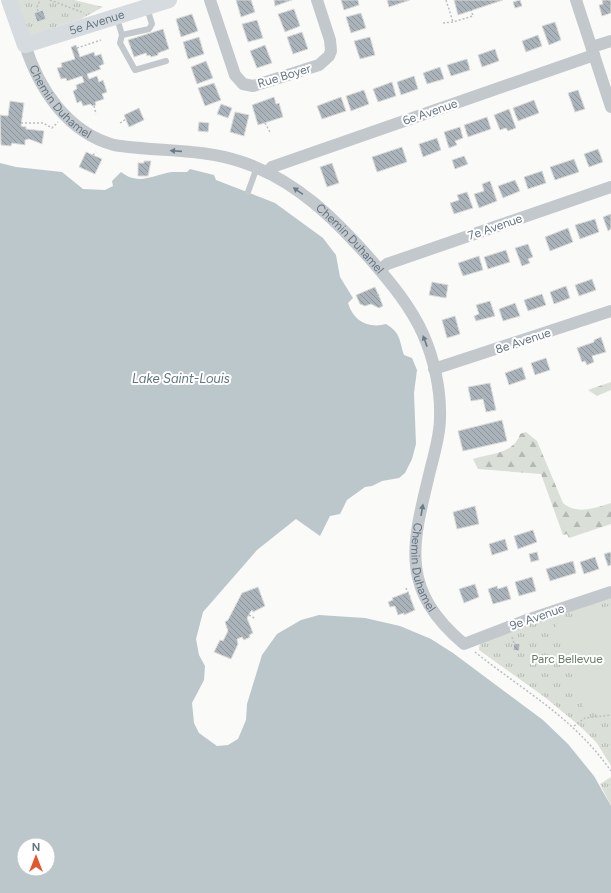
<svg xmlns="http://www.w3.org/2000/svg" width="611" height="893" font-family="Figtree,sans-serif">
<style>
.grass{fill:url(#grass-tufts)}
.forest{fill:url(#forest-firs)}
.pitch{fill:#dadfd7}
.water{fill:#bbc7cb;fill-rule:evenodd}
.building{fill:url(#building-back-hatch);stroke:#dcdcda}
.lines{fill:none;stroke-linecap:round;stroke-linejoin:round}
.path{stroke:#bbbfc2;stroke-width:1.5;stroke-dasharray:2 2;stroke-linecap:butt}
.lane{stroke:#c3c8cc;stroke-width:6}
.street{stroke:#c3c8cc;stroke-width:12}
.secondary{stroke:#d6dbdf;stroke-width:16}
.oneway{fill:#6a7a87}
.labels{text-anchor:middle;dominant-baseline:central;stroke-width:4;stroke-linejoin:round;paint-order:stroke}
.street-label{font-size:12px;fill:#657683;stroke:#fff}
.park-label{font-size:12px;fill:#687a64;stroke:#fff}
.water-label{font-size:13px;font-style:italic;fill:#60757c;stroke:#fff}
</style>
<defs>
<pattern id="grass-tufts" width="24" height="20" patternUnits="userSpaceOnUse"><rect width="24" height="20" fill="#dadfd7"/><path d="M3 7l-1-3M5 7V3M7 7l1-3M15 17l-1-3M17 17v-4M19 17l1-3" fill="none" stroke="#b4b9b4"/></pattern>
<pattern id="forest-firs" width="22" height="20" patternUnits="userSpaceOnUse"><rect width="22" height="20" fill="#dadfd7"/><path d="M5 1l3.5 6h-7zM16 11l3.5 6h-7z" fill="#b4b9b4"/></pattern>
<pattern id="building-back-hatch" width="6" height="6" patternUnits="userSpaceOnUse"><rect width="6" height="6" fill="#aab3b9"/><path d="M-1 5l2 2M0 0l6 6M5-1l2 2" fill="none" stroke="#8e969c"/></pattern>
</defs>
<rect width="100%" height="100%" fill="#fafaf8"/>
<g class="grass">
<path d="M14,0H74L103,7L81,19L31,35L28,34Z"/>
<path d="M611,597V766L597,743L582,728L546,698L479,650C479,644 481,642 486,639Z"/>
<path d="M611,777V806L600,784Z"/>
</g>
<g class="forest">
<path d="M611,382V390L597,396L588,390Z"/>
<path d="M526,432L537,441L563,503C577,515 595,508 611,503V524L569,538L567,534L563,535L541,474L478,469L473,459C491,453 514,454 520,434Z"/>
</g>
<path class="pitch" d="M611,605V706L586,715L555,624Z"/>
<path class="water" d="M0,163L16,167L62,172L83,189L105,190L113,186L112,181L121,172C139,186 152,175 172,172C177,172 182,172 187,172L190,169L214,175L216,180L275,203L323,238L336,255L340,277L353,298L348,303C353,321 369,329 386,324C401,333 399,340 404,355L412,358L417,370L414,393L416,444L412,459L405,473L399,478L382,481L372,486L365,487L347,500L340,514L330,516L320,536L296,519L257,550L203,612L196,639L199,655L205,666L204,680L192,703L194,723L199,733L217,746L228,745L238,739L246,720L247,704L262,655L277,634L301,620L319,615L365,618L400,626L431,639L453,653L543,720L568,744L594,776L611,806V893H0ZM24,845H48V869H24Z"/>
<g class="building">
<path d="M236,0H251L255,12L241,17Z"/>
<path d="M274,0H292L275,6Z"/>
<path d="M341,0H358L359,5L344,10Z"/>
<path d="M387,0H410L389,7Z"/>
<path d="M454,0H503L458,15Z"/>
<path d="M520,0L522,6L515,8L513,2Z"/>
<path d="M602,0H611V13L602,16L599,5L603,4Z"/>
<path d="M294,9L300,26L285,32L278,14Z"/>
<path d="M43,10L46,19L37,22L34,13Z"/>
<path d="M361,13L366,28L351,33L346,17Z"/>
<path d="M192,14L198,31L181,37L176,19Z"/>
<path d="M257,20L263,38L248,42L242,24Z"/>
<path d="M555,22L561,40L549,45L542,26Z"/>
<path d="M163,29L169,49L158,53V55L151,57L150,55L147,56L146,53L134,57L128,40Z"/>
<path d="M302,32L308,49L293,54L287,37Z"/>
<path d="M538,35L542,46L526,52L522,41Z"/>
<path d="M199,37L204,54L188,59L183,42Z"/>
<path d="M370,37L375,55L360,59L354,41Z"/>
<path d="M76,45L80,57L94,52L95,56L101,54L104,64L99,66L101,69L87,74L89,79L97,76L99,82L103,80L107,92L102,94L104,99L95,102L96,105L92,106L91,104L83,106L81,101L77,103L73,91L77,89L76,85L84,82L82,76L67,81L66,78L61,79L57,68L62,67L61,63L75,59L71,47Z"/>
<path d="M265,45L272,63L257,68L250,51Z"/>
<path d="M495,49L499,61L482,67L478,55Z"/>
<path d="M467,59L470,70L451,76L447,65Z"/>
<path d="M206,61L213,78L197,84L191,67Z"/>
<path d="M440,67L444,79L427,84L423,73Z"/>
<path d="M414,76L418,89L401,95L397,82Z"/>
<path d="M392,82L396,96L378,102L373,89Z"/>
<path d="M214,83L221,100L205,106L198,88Z"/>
<path d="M364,90L369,104L351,111L346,96Z"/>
<path d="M578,90L585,109L575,112L568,93Z"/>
<path d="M274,97L276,104L279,103L283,117L258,125L252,105Z"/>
<path d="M341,97L346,111L322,119L317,106Z"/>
<path d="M534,100L539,113L518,121L513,108Z"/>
<path d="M10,101L24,103L21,126L26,127V129L44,131L42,144L29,139L25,140V145L12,143L11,146L1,145L0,115L8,116Z"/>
<path d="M221,104L232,108L228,118L217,114Z"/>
<path d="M139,108L144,120L129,127L124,115Z"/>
<path d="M509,109L516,128L508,131L506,128L500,130L494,115Z"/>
<path d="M235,112L249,115L244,136L230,132Z"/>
<path d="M487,117L491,129L468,137L464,125Z"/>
<path d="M199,122L209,123L208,132L198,131Z"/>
<path d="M460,127L463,138L455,141L457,145L449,148L444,132Z"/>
<path d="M437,138L441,150L423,157L419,144Z"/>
<path d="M402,147L407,162L377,172L372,157Z"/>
<path d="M598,149L603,162L589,167L584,154Z"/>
<path d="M86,152L102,159L95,174L79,167Z"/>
<path d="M464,156L468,164L455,169L452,160Z"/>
<path d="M574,159L579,172L555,180L550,167Z"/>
<path d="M144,161H151L148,176H138V163H144Z"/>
<path d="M332,163L339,183L327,187L320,167Z"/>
<path d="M542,171L546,183L528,189L524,177Z"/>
<path d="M515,180L520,191L503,198L498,186Z"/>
<path d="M490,181L497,201L479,208L474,194L484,191L482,184Z"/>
<path d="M467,192L473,208L454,214L450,203L459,200L457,195Z"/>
<path d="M611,214V229L608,231L603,217Z"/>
<path d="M595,219L599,232L580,239L575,225Z"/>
<path d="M568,228L573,242L550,251L545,237Z"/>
<path d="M528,244L533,257L528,259L530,263L522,266L515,248Z"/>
<path d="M506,250L510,262L488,269L484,257Z"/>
<path d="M479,256L483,270L463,276L458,263Z"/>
<path d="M592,279L596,290L579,296L575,285Z"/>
<path d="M432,282L448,285L446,298L429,295Z"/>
<path d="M566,286L570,298L554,304L550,292Z"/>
<path d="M375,287L383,306L379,308L371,304L365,306L360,304L356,295Z"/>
<path d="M542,294L546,305L528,311L524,300Z"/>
<path d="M490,301L495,316L476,321L474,316L479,314L476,305Z"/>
<path d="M515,303L520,316L503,321L499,309Z"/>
<path d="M455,316L460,334L447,338L442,320Z"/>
<path d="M601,337L606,352L592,356L594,362L587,365L585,361L582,362L577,348L594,342V340Z"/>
<path d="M546,358L550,370L535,375L531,363Z"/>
<path d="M522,367L526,379L509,385L505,373Z"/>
<path d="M490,383L496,410L486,412L483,399L471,401L468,387Z"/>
<path d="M502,420L507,441L463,451L458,431Z"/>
<path d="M475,506L479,524L457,529L453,512Z"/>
<path d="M533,530L537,542L518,549L514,536Z"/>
<path d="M505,539L508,550L492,555L489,544Z"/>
<path d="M537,552L539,560L531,562L529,554Z"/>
<path d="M611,552V565L608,566L604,554Z"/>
<path d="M595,557L599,569L584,574L580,562Z"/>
<path d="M573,561L576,573L550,581L546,569Z"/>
<path d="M532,577L536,591L519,596L515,582Z"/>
<path d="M475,584L479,597L464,603L459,589Z"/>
<path d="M497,586L498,589L507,586L511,599L493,604L488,589Z"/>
<path d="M258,587L265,606L253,612L252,610L251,611L247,618L253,633L249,635L250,637L244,640L242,637L237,639L238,644L231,659L214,652L220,640L223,641L228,631L225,622L228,620L242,593Z"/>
<path d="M408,592L415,610L404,615V613L398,615L395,606L390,607L388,602L393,600L392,598Z"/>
<path d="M514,643L520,644L519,651L513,650Z"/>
</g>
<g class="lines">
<g class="path">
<path d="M50,0L84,13"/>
<path d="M446,0L453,22"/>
<path d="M38,11L37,7L40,0"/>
<path d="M443,23L453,22L473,16L471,10"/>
<path d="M77,48L101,40"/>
<path d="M94,106L96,114"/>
<path d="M21,123H43L52,128L58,122"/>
<path d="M120,123L126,119"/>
<path d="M265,123L270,132"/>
<path d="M93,155L96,152"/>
<path d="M378,294L380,300"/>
<path d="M406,588L411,599"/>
<path d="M249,615L256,619"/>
<path d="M512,637L514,643"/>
<path d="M475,652C525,692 573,717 611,771"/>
<path d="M574,726L585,718L611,715"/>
</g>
<g class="lane">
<path d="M117,18L122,35L149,29L152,24L147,8"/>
<path d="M122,35L120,43L135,70L166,61"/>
<path d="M248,192L257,167"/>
</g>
<g class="street">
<path d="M210,0L235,75L243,84L253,86L319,65L329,56L331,51L330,40L317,0"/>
<path d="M576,0L611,107"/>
<path id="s1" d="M25,45C39,89 67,132 114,145C157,152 201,148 242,162C296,180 335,219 372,261C391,283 411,307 423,334C434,359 441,390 440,418C440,436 434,454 430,471C412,545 399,589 464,644L524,621L611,592"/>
<path d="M592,47L611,41"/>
<path d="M267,172L272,167L594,55"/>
<path d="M380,270L387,264L611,187"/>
<path d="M434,369L611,311"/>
</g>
<path class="secondary" id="s2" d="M9,0L25,45L169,0"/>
</g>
<defs><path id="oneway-solid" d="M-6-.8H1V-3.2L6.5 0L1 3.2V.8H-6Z"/></defs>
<g class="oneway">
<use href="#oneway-solid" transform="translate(176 151) rotate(-176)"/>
<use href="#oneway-solid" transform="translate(298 191) rotate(-145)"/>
<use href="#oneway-solid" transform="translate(425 341) rotate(-110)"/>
<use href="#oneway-solid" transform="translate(422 510) rotate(-80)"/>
</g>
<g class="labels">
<g class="street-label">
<text stroke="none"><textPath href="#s2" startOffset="123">5e Avenue</textPath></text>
<text transform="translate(284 76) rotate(-17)">Rue Boyer</text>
<text stroke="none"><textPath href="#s1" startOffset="68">Chemin Duhamel</textPath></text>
<text transform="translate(430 112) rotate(-19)">6e Avenue</text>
<text transform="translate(495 227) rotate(-19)">7e Avenue</text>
<text stroke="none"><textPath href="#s1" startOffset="403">Chemin Duhamel</textPath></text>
<text transform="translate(523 341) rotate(-18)">8e Avenue</text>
<text stroke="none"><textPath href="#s1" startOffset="763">Chemin Duhamel</textPath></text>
<text transform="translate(537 617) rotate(-19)">9e Avenue</text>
</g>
<g class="park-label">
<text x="567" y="659">Parc Bellevue</text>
</g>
<g class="water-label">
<text x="181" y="378">Lake Saint-Louis</text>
</g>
</g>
<g transform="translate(36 857)"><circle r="19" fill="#ffffff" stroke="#c1c8cd"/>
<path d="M0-3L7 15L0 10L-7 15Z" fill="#e4572e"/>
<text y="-6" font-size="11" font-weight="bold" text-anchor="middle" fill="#657683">N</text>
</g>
</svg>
